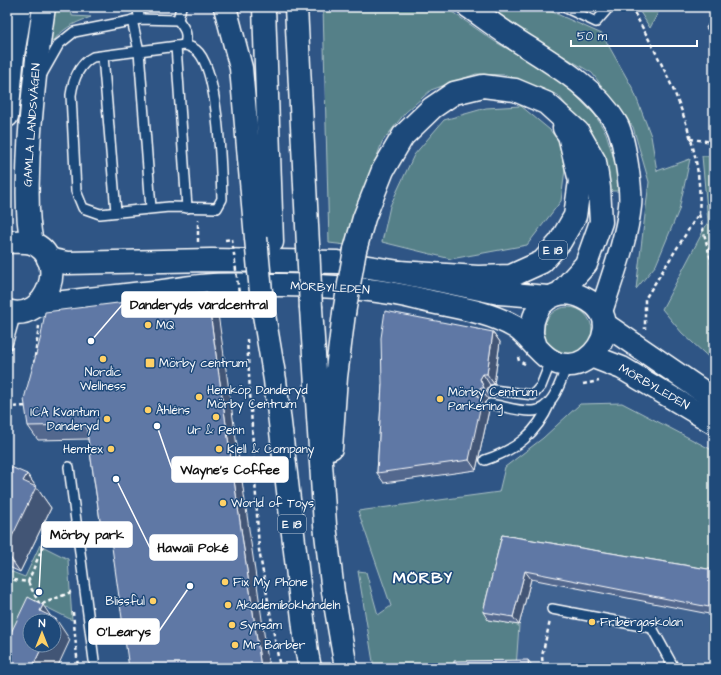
<svg xmlns="http://www.w3.org/2000/svg" width="721" height="675" font-family="'Architects Daughter',sans-serif">
<style>
.built{fill:#416391}
.green{fill:#558088;stroke:#aac0c4}
.lines{fill:none;stroke-linecap:round;stroke-linejoin:round}
.service-casing{stroke:#fff;stroke-width:12}
.tertiary-casing{stroke:#fff;stroke-width:25}
.motorway-casing{stroke:#fff;stroke-width:25}
.path{stroke:#fff;stroke-width:2.5;stroke-dasharray:4 3;stroke-linecap:butt}
.service{stroke:#1f4a7a;stroke-width:9}
.tertiary{stroke:#1f4a7a;stroke-width:22}
.motorway{stroke:#1f4a7a;stroke-width:22}
.motorway-bridge-casing{stroke:#fff;stroke-width:25;stroke-linecap:butt}
.path-bridge{stroke:#fff;stroke-width:2.5;stroke-dasharray:4 3;stroke-linecap:butt}
.motorway-bridge{stroke:#1f4a7a;stroke-width:22}
.wall{fill:#52678e;stroke:#fff}
.shaded-wall{fill:#425474;stroke:#fff}
.building{fill:#5f78a5;stroke:#fff}
.poi-dot{fill:#ffd166;stroke:#1f4a7a;stroke-width:1.5}
.labels{text-anchor:middle;dominant-baseline:central;stroke-width:3;stroke-linejoin:round;paint-order:stroke}
.shield{fill:#1f4a7a;stroke:#bcc9d7;stroke-width:1}
.shield-label{font-size:11px;font-weight:bold;fill:#fff}
.street-label{font-size:12px;fill:#fff;stroke:#1f4a7a}
.poi-label{font-size:12px;fill:#fff;stroke:#1f4a7a;text-anchor:start}
.district-label{font-size:16px;font-weight:bold;letter-spacing:1px;fill:#fff;stroke:#1f4a7a}
.leader{fill:none;stroke:#fff;stroke-width:1.5}
.callout-dot{fill:#fff;stroke:#1f4a7a;stroke-width:1.5}
.callout{fill:#fff;stroke:#fff;stroke-width:1.5}
.callout-label{font-size:13px;text-anchor:middle;font-weight:bold;fill:#111}
</style>
<rect width="100%" height="100%" fill="#2f5585"/>
<filter id="ink" filterUnits="userSpaceOnUse"><feTurbulence type="fractalNoise" baseFrequency=".025" numOctaves="2"/><feDisplacementMap in="SourceGraphic" scale="8" xChannelSelector="R" yChannelSelector="G"/><feConvolveMatrix kernelMatrix="1 2 1 2 8 2 1 2 1" color-interpolation-filters="sRGB"/></filter>
<g filter="url(#ink)">
<path class="built" d="M472,522L714,575V668H470Z"/>
<g class="green">
<path d="M54,7H71L72,16L91,17C71,24 62,29 49,46Z"/>
<path d="M323,7H445L494,41L558,78L595,115L606,133L617,169L618,191H607L586,130L558,95L506,75L476,74L431,90L405,113L382,142L346,245L329,243Z"/>
<path d="M490,7H541L602,34L633,89L651,136L657,171L690,159L679,210L656,265L636,289L649,182L633,127L592,73L528,35Z"/>
<path d="M637,7H661L650,28Z"/>
<path d="M521,106L550,130L567,153L561,201L527,245L451,259L382,242L390,206L414,155L444,120L486,108Z"/>
<path d="M702,156H714V362L682,333L662,309L708,222Z"/>
<circle cx="568" cy="331" r="24"/>
<path d="M622,403L714,451V577L508,543L488,620L519,625L516,668H374L358,571L366,572L378,615L391,606L358,511L499,492L505,467L543,438L580,404Z"/>
<path d="M40,545L68,559L72,620L46,607L39,621H30L7,668V570L25,577Z"/>
</g>
<g class="lines">
<defs>
<g id="service">
<path d="M137,7L140,19"/>
<path d="M564,7L596,22L609,7"/>
<path d="M132,20L139,51L151,208"/>
<path d="M178,20C185,29 188,33 185,45"/>
<path d="M185,45C189,46 193,48 196,50C219,68 221,169 222,199L217,208L169,207L100,214L83,208L76,191L71,95C73,81 79,64 93,57Z"/>
<path d="M176,46L187,208"/>
<path d="M103,56L116,212"/>
<path d="M42,74L59,44L74,32L140,19L178,20L181,7"/>
<path d="M7,345L16,313"/>
<path d="M493,390L533,395L541,386L551,361"/>
<path d="M490,404C503,406 517,411 530,411C552,413 561,381 567,365"/>
<path d="M485,460C516,450 537,433 550,403"/>
<path d="M69,467L95,668"/>
<path d="M552,609L652,628L674,668"/>
</g>
<g id="tertiary">
<path d="M7,116L13,55L21,7"/>
<path d="M7,242C15,242 25,241 32,243C70,258 47,324 7,311"/>
<path d="M32,243C27,220 27,198 28,174C29,118 36,62 44,7"/>
<path d="M48,259L67,263L211,260L338,262L399,272L499,293L548,297"/>
<path d="M39,305C77,300 115,296 154,292C173,290 193,286 213,285C236,284 260,285 283,285C331,286 377,288 423,300C453,307 488,311 515,327C534,339 543,365 568,365C592,366 614,333 601,312C597,306 590,301 584,298C557,284 531,303 532,333C532,337 535,342 536,347"/>
<path d="M606,325L714,399"/>
<path d="M591,356L622,368L714,423"/>
</g>
<g id="motorway">
<path d="M225,7L241,68L256,238"/>
<path d="M264,7L272,242"/>
<path d="M296,7L308,245"/>
<path d="M469,7C482,16 495,26 509,35C546,60 592,83 616,123C624,135 632,191 630,206C626,242 612,277 601,312"/>
<path d="M355,250L364,218L383,170L403,136L432,108L454,93L483,86L515,90L546,103L578,132L595,162L599,188L601,222L586,264L560,293"/>
<path d="M399,272L478,277L511,276L542,262L560,242L575,216L580,181L569,135L564,128"/>
<path d="M262,303L275,380L307,653L310,668"/>
<path d="M311,308L325,525L333,592L346,668"/>
<path d="M331,448L336,377L344,313"/>
</g>
</defs>
<use href="#service" class="service-casing"/>
<use href="#tertiary" class="tertiary-casing"/>
<use href="#motorway" class="motorway-casing"/>
<g class="path">
<path d="M631,7C665,67 705,143 699,213L645,299V329"/>
<path d="M690,139L714,142"/>
<path d="M699,214L714,272"/>
<path d="M225,240L232,239"/>
<path d="M198,242V219"/>
<path d="M247,339L259,550L280,668"/>
<path d="M518,357L519,361L525,364"/>
<path d="M34,364L39,326"/>
<path d="M583,384L599,381"/>
<path d="M7,407L28,406"/>
<path d="M7,579L28,582"/>
<path d="M28,582L45,541L65,538"/>
<path d="M28,582L40,605L71,592"/>
<path d="M73,612L78,668"/>
<path d="M543,668L542,656L550,621"/>
</g>
<use href="#service" class="service"/>
<use href="#tertiary" class="tertiary"/>
<use href="#motorway" class="motorway"/>
<defs>
<g id="motorway-bridge">
<path d="M256,238L262,303"/>
<path d="M308,245L311,308"/>
<path d="M344,313L355,250"/>
</g>
</defs>
<use href="#motorway-bridge" class="motorway-bridge-casing"/>
<path class="path-bridge" d="M232,239L240,301"/>
<use href="#motorway-bridge" class="motorway-bridge"/>
</g>
<g class="wall">
<path d="M714,15V36L710,33L706,28Z"/>
<path d="M217,307L111,541L101,527L88,439L38,440L28,426Z"/>
<path d="M493,332L500,342L494,384L490,385L487,389L491,398L488,399L484,403L489,410L476,470L384,483L377,473L382,384Z"/>
<path d="M27,474L51,508L20,572L7,566V475Z"/>
<path d="M502,535L714,570V615L531,579L519,625L488,620L483,612Z"/>
</g>
<g class="shaded-wall">
<path d="M207,292L217,307L269,668H261Z"/>
<path d="M493,332L500,342L494,384L487,374Z"/>
<path d="M483,374L490,385L487,389L491,398L484,388L480,379Z"/>
<path d="M480,388L488,399L484,403L489,410L476,470L469,460L477,396V392Z"/>
<path d="M27,474L51,508L20,572L7,553V547L23,481Z"/>
<path d="M525,571L531,579L519,625L513,617Z"/>
<path d="M43,605L54,621L56,619L70,640L57,668H32L43,645H54V621L40,611Z"/>
<path d="M528,660L534,668H529Z"/>
</g>
<g class="building">
<path d="M714,15V33L706,28Z"/>
<path d="M207,292L261,668H129L109,526L101,527L86,425L28,426L24,399L41,336L45,312Z"/>
<path d="M385,311L493,332L487,374H483L480,379L484,388H480L477,392V396L482,400L469,460L377,473L382,384L381,338Z"/>
<path d="M11,467L27,474L23,481L36,487L7,547V475Z"/>
<path d="M502,535L714,570V608L525,571L513,617L483,612Z"/>
<path d="M28,597L43,605L40,611L56,619L54,622V621H30V645H43L32,668H10L7,667V641Z"/>
<path d="M528,660L529,668H454V661Z"/>
</g>
</g>
<g class="poi-dot">
<circle cx="148" cy="325" r="4"/>
<circle cx="103" cy="359" r="4"/>
<rect x="145" y="358" width="10" height="10" rx="2"/>
<circle cx="199" cy="397" r="4"/>
<circle cx="440" cy="399" r="4"/>
<circle cx="148" cy="410" r="4"/>
<circle cx="216" cy="417" r="4"/>
<circle cx="107" cy="419" r="4"/>
<circle cx="111" cy="449" r="4"/>
<circle cx="219" cy="449" r="4"/>
<circle cx="223" cy="503" r="4"/>
<circle cx="225" cy="582" r="4"/>
<circle cx="153" cy="601" r="4"/>
<circle cx="228" cy="605" r="4"/>
<circle cx="592" cy="622" r="4"/>
<circle cx="232" cy="625" r="4"/>
<circle cx="235" cy="645" r="4"/>
</g>
<g class="labels">
<g class="shield">
<rect x="539" y="241" width="28" height="18" rx="3"/>
<rect x="278" y="515" width="28" height="18" rx="3"/>
</g>
<g class="shield-label">
<text x="553" y="250">E 18</text>
<text x="292" y="524">E 18</text>
</g>
<g class="street-label">
<text transform="translate(32 125) rotate(-86)">GAMLA LANDSVÄGEN</text>
<text transform="translate(330 288) rotate(3)">MÖRBYLEDEN</text>
<text transform="translate(654 387) rotate(30)">MÖRBYLEDEN</text>
</g>
<g class="poi-label">
<text x="156" y="325">MQ</text>
<text x="159" y="363">Mörby centrum</text>
<text x="103" y="372" text-anchor="middle">Nordic<tspan x="103" dy="14">Wellness</tspan></text>
<text x="207" y="390">Hemköp Danderyd<tspan x="207" dy="14">Mörby Centrum</tspan></text>
<text x="448" y="392">Mörby Centrum<tspan x="448" dy="14">Parkering</tspan></text>
<text x="156" y="410">Åhléns</text>
<text x="99" y="412" text-anchor="end">ICA Kvantum<tspan x="99" dy="14">Danderyd</tspan></text>
<text x="216" y="430" text-anchor="middle">Ur &amp; Penn</text>
<text x="103" y="449" text-anchor="end">Hemtex</text>
<text x="227" y="449">Kjell &amp; Company</text>
<text x="231" y="503">World of Toys</text>
<text x="233" y="582">Fix My Phone</text>
<text x="145" y="601" text-anchor="end">Blissful</text>
<text x="236" y="605">Akademibokhandeln</text>
<text x="600" y="622">Fribergaskolan</text>
<text x="240" y="625">Synsam</text>
<text x="243" y="645">Mr Barber</text>
</g>
<g class="district-label">
<text x="423" y="578">MÖRBY</text>
</g>
</g>
<path class="leader" d="M91 341L122 305M157 426L172 469M39 592L42 535M116 479L150 548M190 586L159 631"/>
<g class="callout-dot">
<circle cx="91" cy="341" r="4"/>
<circle cx="157" cy="426" r="4"/>
<circle cx="39" cy="592" r="4"/>
<circle cx="116" cy="479" r="4"/>
<circle cx="190" cy="586" r="4"/>
</g>
<g class="callout">
<rect x="122" y="292" width="154" height="25" rx="4"/>
<rect x="172" y="457" width="116" height="25" rx="4"/>
<rect x="42" y="522" width="90" height="25" rx="4"/>
<rect x="150" y="535" width="87" height="25" rx="4"/>
<rect x="89" y="619" width="70" height="25" rx="4"/>
</g>
<g class="callout-label">
<text x="199" y="309">Danderyds vårdcentral</text>
<text x="230" y="474">Wayne's Coffee</text>
<text x="87" y="539">Mörby park</text>
<text x="193" y="552">Hawaii Poké</text>
<text x="124" y="636">O'Learys</text>
</g>
<rect width="721" height="675" fill="none" stroke="#1f4a7a" stroke-width="24"/>
<rect x="12" y="12" width="697" height="651" fill="none" stroke="#fff" stroke-width="1.5" filter="url(#ink)"/>
<g transform="translate(42 633)"><circle r="19" fill="#1f4a7a" stroke="#7992af"/>
<path d="M0-3L7 15L0 10L-7 15Z" fill="#ffd166"/>
<text y="-6" font-size="11" font-weight="bold" text-anchor="middle" fill="#ffffff">N</text>
</g>
<path d="M571 40v6h126v-6" fill="none" stroke="#ffffff" stroke-width="2"/>
<text x="577" y="40" font-size="12" fill="#ffffff" stroke="#1f4a7a" stroke-width="3" paint-order="stroke">50 m</text>
</svg>
